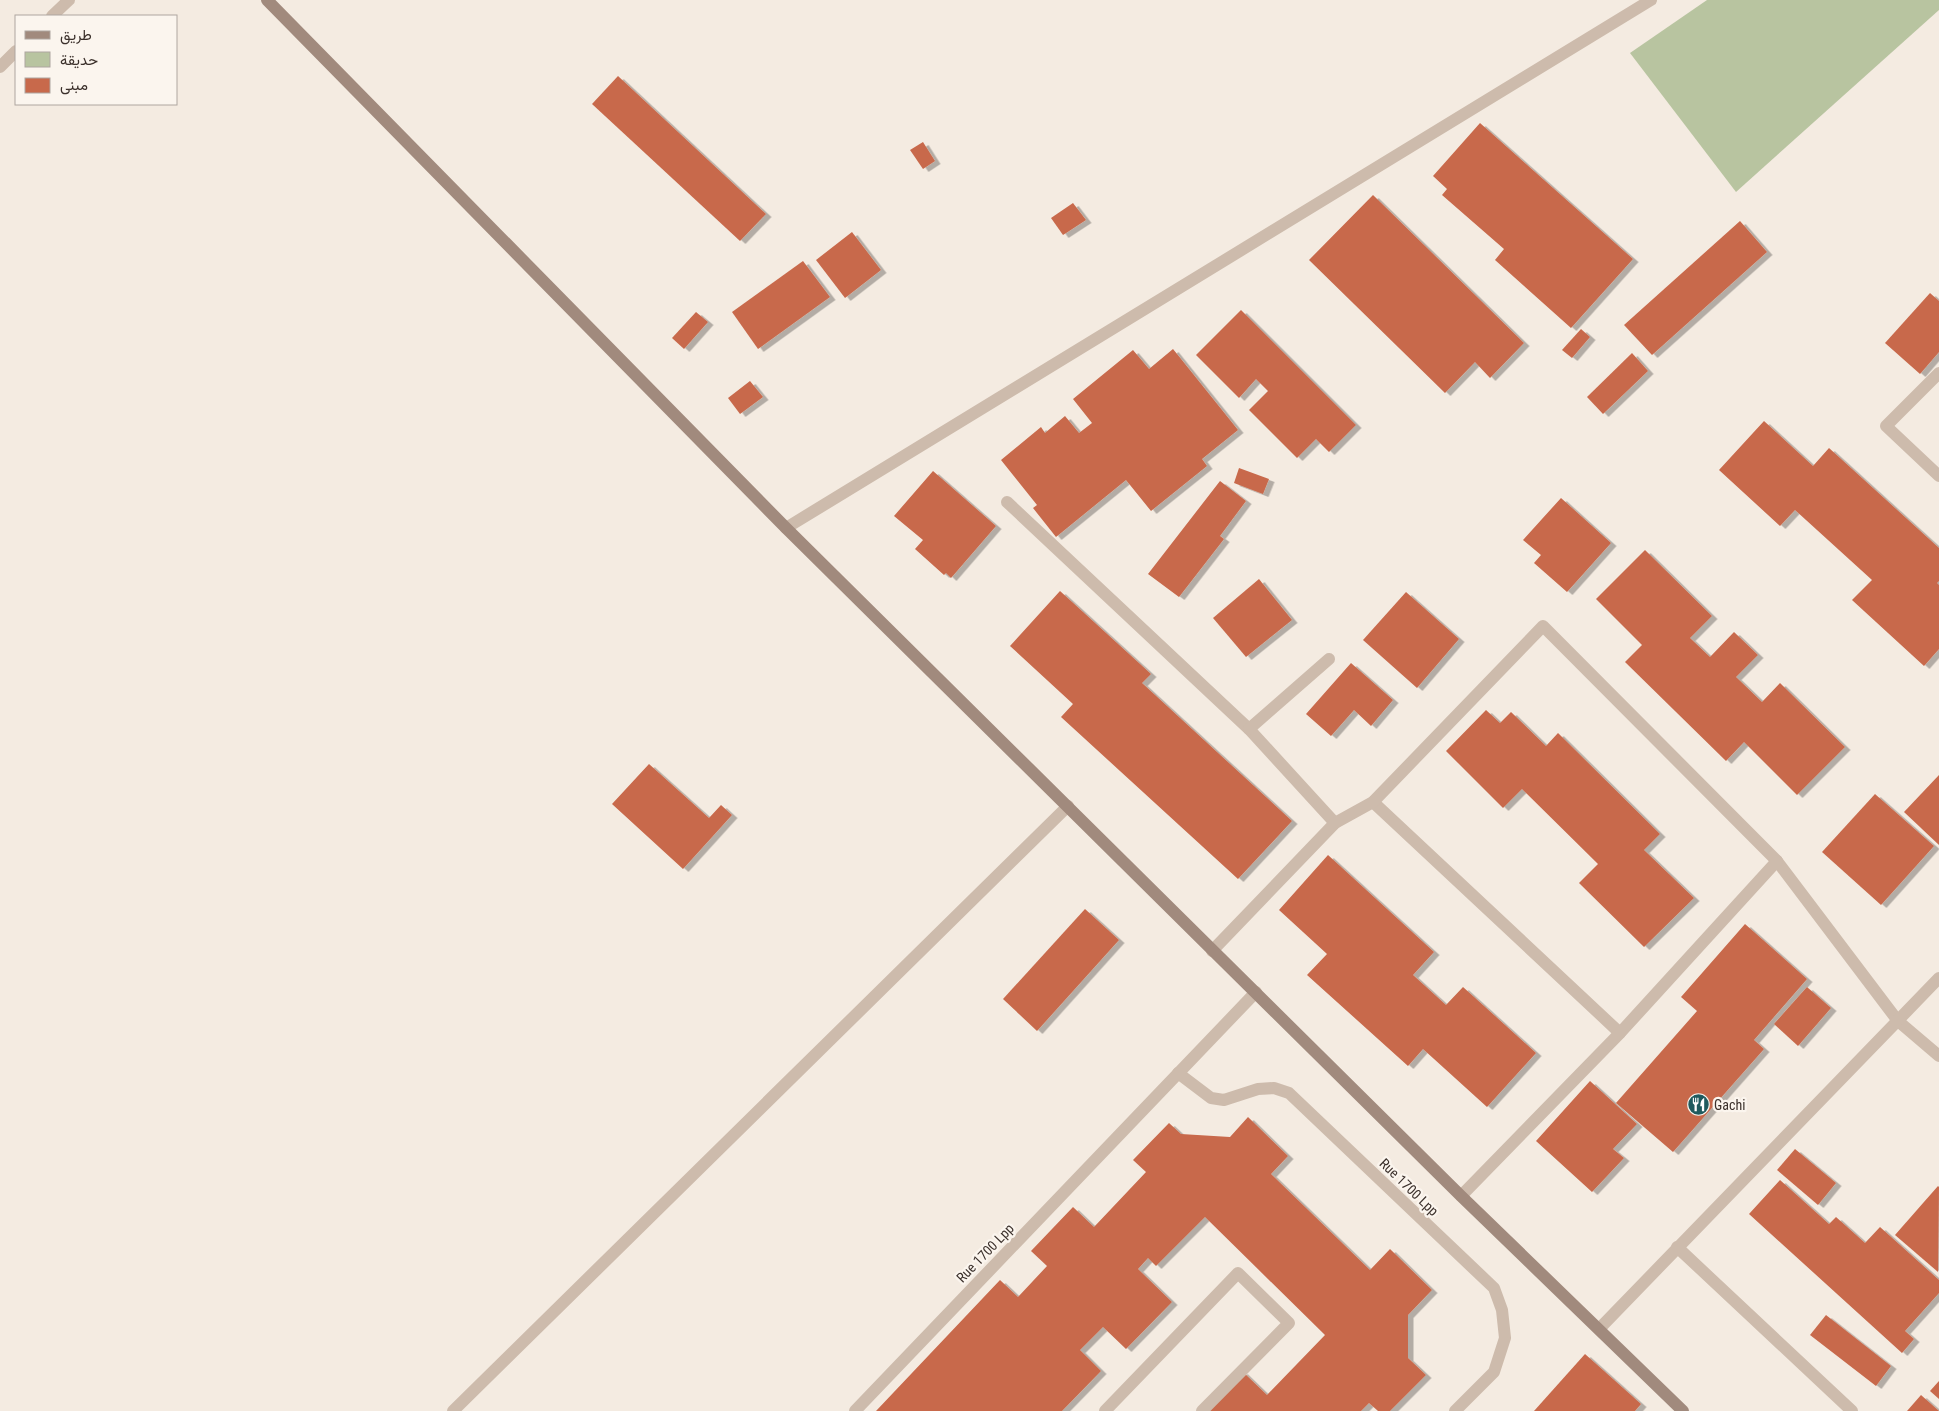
<svg xmlns="http://www.w3.org/2000/svg" width="1939" height="1411" font-family="'Roboto Condensed',Vazirmatn,sans-serif">
<style>
.green{fill:#b8c4a0}
.building{fill:#c8694b;filter:url(#shadow)}
.lines{fill:none;stroke-linecap:round;stroke-linejoin:round}
.service{stroke:#cdbbac;stroke-width:12}
.minor{stroke:#cdbbac;stroke-width:12}
.secondary{stroke:#a18a7d;stroke-width:12}
.labels{text-anchor:middle;dominant-baseline:central;stroke-width:4.5;stroke-linejoin:round;paint-order:stroke}
.poi-label{font-size:14px;fill:#3b302b;stroke:#fbf5ee;text-anchor:start}
.street-label{font-size:14px;fill:#3b302b;stroke:#fbf5ee}
</style>
<defs>
<filter id="shadow"><feDropShadow dx="5.5" dy="3" stdDeviation="0" flood-color="#0004"/></filter>
</defs>
<rect width="100%" height="100%" fill="#f4ebe1"/>
<path class="green" d="M1707,0H1939V10L1736,192L1630,53Z"/>
<g class="building">
<path d="M618,76L766,214L740,241L592,104Z"/>
<path d="M1480,123L1633,259L1571,328L1495,260L1504,249L1442,195L1447,189L1433,176Z"/>
<path d="M923,142L935,161L923,169L910,150Z"/>
<path d="M1373,195L1524,343L1490,378L1475,362L1445,393L1309,260Z"/>
<path d="M1073,203L1086,220L1063,235L1051,218Z"/>
<path d="M1740,221L1767,252L1652,355L1624,325Z"/>
<path d="M852,232L881,270L845,298L816,260Z"/>
<path d="M803,261L830,297L758,349L732,312Z"/>
<path d="M1930,293L1939,301V352L1920,374L1885,343Z"/>
<path d="M1241,310L1356,425L1329,452L1316,439L1297,458L1249,410L1268,391L1256,379L1239,398L1196,355Z"/>
<path d="M696,312L708,322L684,349L672,338Z"/>
<path d="M1581,329L1590,337L1572,358L1562,350Z"/>
<path d="M1173,349L1238,430L1202,459L1207,466L1151,511L1126,480L1056,537L1033,508L1037,505L1001,460L1041,427L1045,433L1065,416L1079,433L1092,423L1073,399L1133,350L1149,369Z"/>
<path d="M1632,353L1648,371L1603,414L1587,397Z"/>
<path d="M750,381L763,397L740,414L728,398Z"/>
<path d="M1764,421L1813,466L1829,448L1939,548V581L1937,583L1939,585V649L1924,666L1852,600L1872,580L1795,510L1780,526L1719,470Z"/>
<path d="M1239,468L1269,479L1263,494L1234,483Z"/>
<path d="M933,471L996,526L951,578L946,573L944,575L915,549L923,540L894,516Z"/>
<path d="M1220,481L1246,501L1220,536L1224,539L1179,597L1148,574Z"/>
<path d="M1561,498L1611,543L1567,592L1534,563L1541,555L1523,540Z"/>
<path d="M1645,550L1712,616L1690,638L1710,657L1734,632L1758,655L1736,677L1762,702L1780,683L1845,747L1797,795L1744,742L1726,761L1625,662L1642,645L1596,599Z"/>
<path d="M1259,579L1292,620L1246,657L1213,618Z"/>
<path d="M1060,591L1151,674L1142,683L1292,821L1238,879L1061,717L1073,704L1010,646Z"/>
<path d="M1406,592L1459,639L1417,688L1363,640Z"/>
<path d="M1351,663L1393,700L1371,726L1354,710L1331,736L1306,714Z"/>
<path d="M1486,710L1500,723L1511,712L1546,746L1558,733L1660,834L1644,850L1694,898L1644,947L1579,883L1598,864L1522,789L1503,808L1446,751Z"/>
<path d="M649,764L709,818L721,805L732,815L683,869L612,804Z"/>
<path d="M1939,775V845L1904,812Z"/>
<path d="M1875,794L1934,846L1881,905L1822,852Z"/>
<path d="M1328,855L1434,952L1413,975L1446,1005L1463,987L1536,1053L1487,1107L1423,1049L1408,1066L1307,975L1327,954L1279,910Z"/>
<path d="M1085,909L1119,940L1037,1031L1003,999Z"/>
<path d="M1745,924L1807,979L1754,1040L1764,1049L1673,1152L1616,1103L1697,1011L1681,997Z"/>
<path d="M1807,987L1831,1008L1798,1046L1774,1024Z"/>
<path d="M1590,1081L1637,1124L1613,1149L1624,1158L1592,1192L1536,1141Z"/>
<path d="M1248,1117L1288,1156L1271,1174L1370,1270L1390,1249L1432,1290L1408,1315V1358L1426,1375L1390,1411H1378L1369,1403L1361,1411H1202L1242,1371L1267,1395L1325,1335L1205,1217L1156,1266L1148,1258L1138,1269L1172,1302L1126,1349L1103,1327L1080,1350L1101,1371L1062,1411H876L1000,1280L1018,1297L1047,1266L1031,1251L1073,1207L1094,1227L1146,1172L1133,1160L1169,1123L1181,1134L1230,1137Z"/>
<path d="M1795,1149L1836,1183L1818,1205L1777,1170Z"/>
<path d="M1780,1180L1829,1224L1836,1217L1865,1243L1880,1227L1939,1280V1293L1905,1331L1914,1339L1902,1353L1749,1214Z"/>
<path d="M1938,1186L1939,1187L1938,1272L1895,1235Z"/>
<path d="M1826,1315L1891,1366L1876,1386L1810,1335Z"/>
<path d="M1585,1354L1641,1404L1635,1411H1534Z"/>
<path d="M1939,1381V1399L1930,1391Z"/>
<path d="M1921,1395L1939,1411H1907Z"/>
</g>
<g class="lines">
<path class="service" d="M1939,373L1886,426L1939,476"/>
<g class="minor">
<path d="M52,16L69,0"/>
<path d="M0,67L16,51"/>
<path d="M1007,502L1249,729L1335,823"/>
<path d="M786,528L1651,0"/>
<path d="M1249,729L1329,659"/>
<path d="M1373,802L1620,1033"/>
<path d="M1212,951L1335,823L1373,802L1543,626L1777,861L1898,1021L1939,1056"/>
<path d="M1178,1073L1211,1098L1224,1100L1258,1089L1274,1088L1289,1093L1494,1288L1502,1310L1505,1338L1494,1372L1455,1411"/>
<path d="M1461,1196L1620,1033L1777,861"/>
<path d="M1677,1247L1852,1411"/>
<path d="M1600,1328L1939,978"/>
<path d="M453,1411L1068,806"/>
<path d="M855,1411L1256,992"/>
<path d="M1105,1411L1238,1273L1289,1323L1202,1411"/>
</g>
<path class="secondary" d="M267,0L786,528L1461,1196L1683,1411"/>
</g>
<defs>
<symbol id="restaurant-disc" viewBox="-11 -11 22 22"><circle r="9.5" fill="#1f5a5e" stroke="#fbf5ee"/><path d="M-5-6h1v4h1v-4h1v4h1v-4h1v5L-1.5 .5V6h-2V.5L-5-1ZM5-6V6H3V1.5H1.5Q1.5-4 5-6Z" fill="#fff"/></symbol>
</defs>
<g fill-rule="evenodd">
<use href="#restaurant-disc" x="1686" y="1092" width="25" height="25"/>
</g>
<g class="labels">
<g class="poi-label">
<text x="1714" y="1105">Gachi</text>
</g>
<g class="street-label">
<text transform="translate(1409 1187) rotate(44)">Rue 1700 Lpp</text>
<text transform="translate(985 1253) rotate(-46)">Rue 1700 Lpp</text>
</g>
</g>
<rect x="15" y="15" width="162" height="90" fill="#fbf5ee" stroke="#aea6a0"/>
<rect x="25" y="31" width="25" height="8" fill="#a18a7d" stroke="#aea6a0"/>
<text x="60" y="40" font-size="15" fill="#3b302b">طريق</text>
<rect x="25" y="52" width="25" height="15" fill="#b8c4a0" stroke="#aea6a0"/>
<text x="60" y="65" font-size="15" fill="#3b302b">حديقة</text>
<rect x="25" y="78" width="25" height="15" fill="#c8694b" stroke="#aea6a0"/>
<text x="60" y="90" font-size="15" fill="#3b302b">مبنى</text>
</svg>
